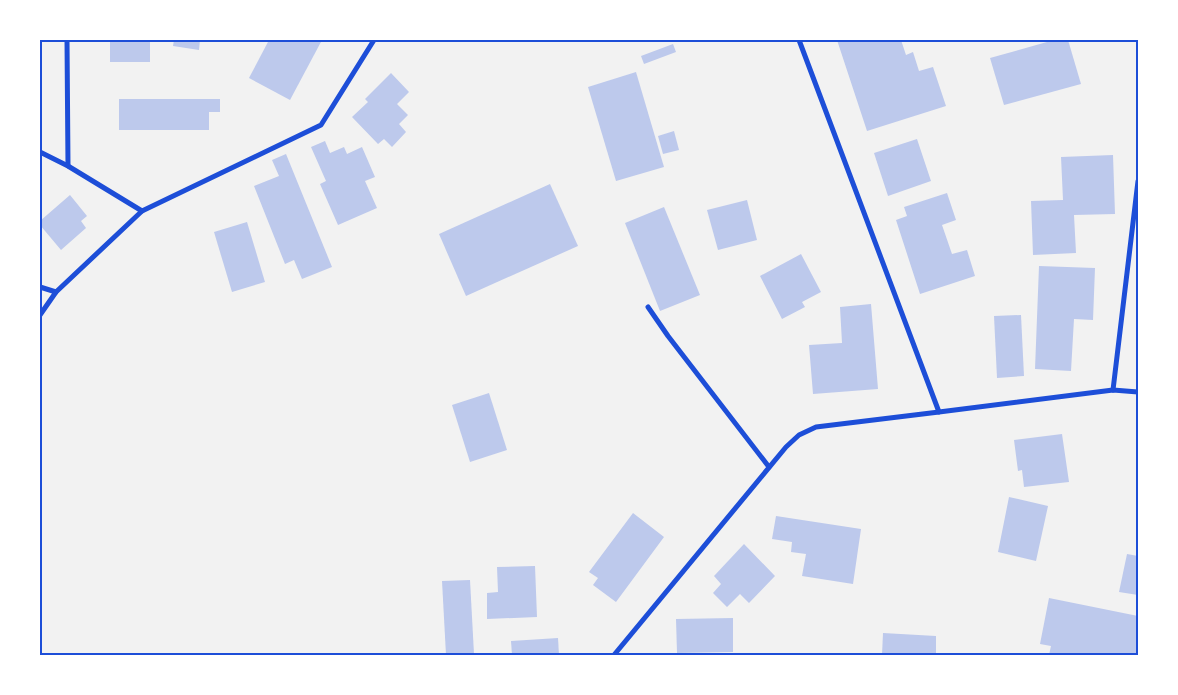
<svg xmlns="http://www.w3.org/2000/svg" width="1178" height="695" font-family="'Alegreya Sans',sans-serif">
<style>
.building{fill:#bdc9ec}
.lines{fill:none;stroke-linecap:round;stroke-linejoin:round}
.minor{stroke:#1d4ed8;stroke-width:5}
.neatline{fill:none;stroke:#1d4ed8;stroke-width:2}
</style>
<rect width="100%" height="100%" fill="#f2f2f2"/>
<g class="building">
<rect x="110" y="40" width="40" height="22"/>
<path d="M174,40H200L199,50L173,46Z"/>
<path d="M269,40H322L290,100L249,78Z"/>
<path d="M837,40H901L906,55L913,52L919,71L933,67L946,106L867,131Z"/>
<path d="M1054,40H1068L1081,84L1004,105L990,58Z"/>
<path d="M673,44L676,52L644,64L641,56Z"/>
<path d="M636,72L664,167L616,181L588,87Z"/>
<path d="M391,73L409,92L397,104L408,115L399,124L406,132L392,147L384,139L378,144L352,117L368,102L365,99Z"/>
<path d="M119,99H220V112H209V130H119Z"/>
<path d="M674,131L679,150L663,154L658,136Z"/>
<path d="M917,139L931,181L888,196L874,153Z"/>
<path d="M325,141L330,153L344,147L347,154L362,147L375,177L365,181L377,208L338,225L320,184L326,181L311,147Z"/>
<path d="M286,154L332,267L302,279L294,260L285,264L254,186L279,176L272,160Z"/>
<path d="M1113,155L1115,214L1074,215L1076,253L1033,255L1031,201L1063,200L1061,157Z"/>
<path d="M550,184L578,246L466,296L439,234Z"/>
<path d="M947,193L956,220L942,225L952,254L967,250L975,276L920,294L896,220L907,216L904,207Z"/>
<path d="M70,195L87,216L81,221L86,228L61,250L40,225V221Z"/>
<path d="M747,200L757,240L718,250L707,210Z"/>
<path d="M664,207L700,295L660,311L625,223Z"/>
<path d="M247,222L265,282L232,292L214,232Z"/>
<path d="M801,254L821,292L802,302L805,307L782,319L760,276Z"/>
<path d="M1039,266L1095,268L1093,320L1074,319L1071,371L1035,369Z"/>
<path d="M871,304L878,389L813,394L809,345L842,343L840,307Z"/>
<path d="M1021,315L1024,376L997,378L994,316Z"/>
<path d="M489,393L507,450L470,462L452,405Z"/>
<path d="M1062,434L1069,482L1024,487L1022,470L1018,471L1014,440Z"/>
<path d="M1009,497L1048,506L1036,561L998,552Z"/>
<path d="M633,513L664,537L616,602L593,585L598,578L589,572Z"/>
<path d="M776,516L861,529L853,584L802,576L806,554L791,552L792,542L772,539Z"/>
<path d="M744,544L775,576L749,603L740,594L727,607L713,593L721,584L714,576Z"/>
<path d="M1127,554L1138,556V595L1119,592Z"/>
<path d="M535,566L537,617L487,619V593L498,592L497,567Z"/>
<path d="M470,580L474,654L446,655L442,581Z"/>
<path d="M1049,598L1138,616V655H1049L1051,646L1040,644Z"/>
<path d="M733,618V652L677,653L676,619Z"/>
<path d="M883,633L936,636V655H882Z"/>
<path d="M558,638L559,655H512L511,641Z"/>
</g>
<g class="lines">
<g class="minor">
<path d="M67,40L68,166"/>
<path d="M799,40L939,412L1113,390L1138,392"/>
<path d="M40,152L68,166L142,211L321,125L374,40"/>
<path d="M40,287L56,292"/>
<path d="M648,307L668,336L769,467"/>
<path d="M40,315L56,292L142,211"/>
<path d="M1113,390L1138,181"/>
<path d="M614,655L786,447L799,435L816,427L939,412"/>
</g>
</g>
<rect width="1178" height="695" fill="none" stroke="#ffffff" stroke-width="82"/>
<rect x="41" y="41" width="1096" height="613" class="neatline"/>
</svg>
